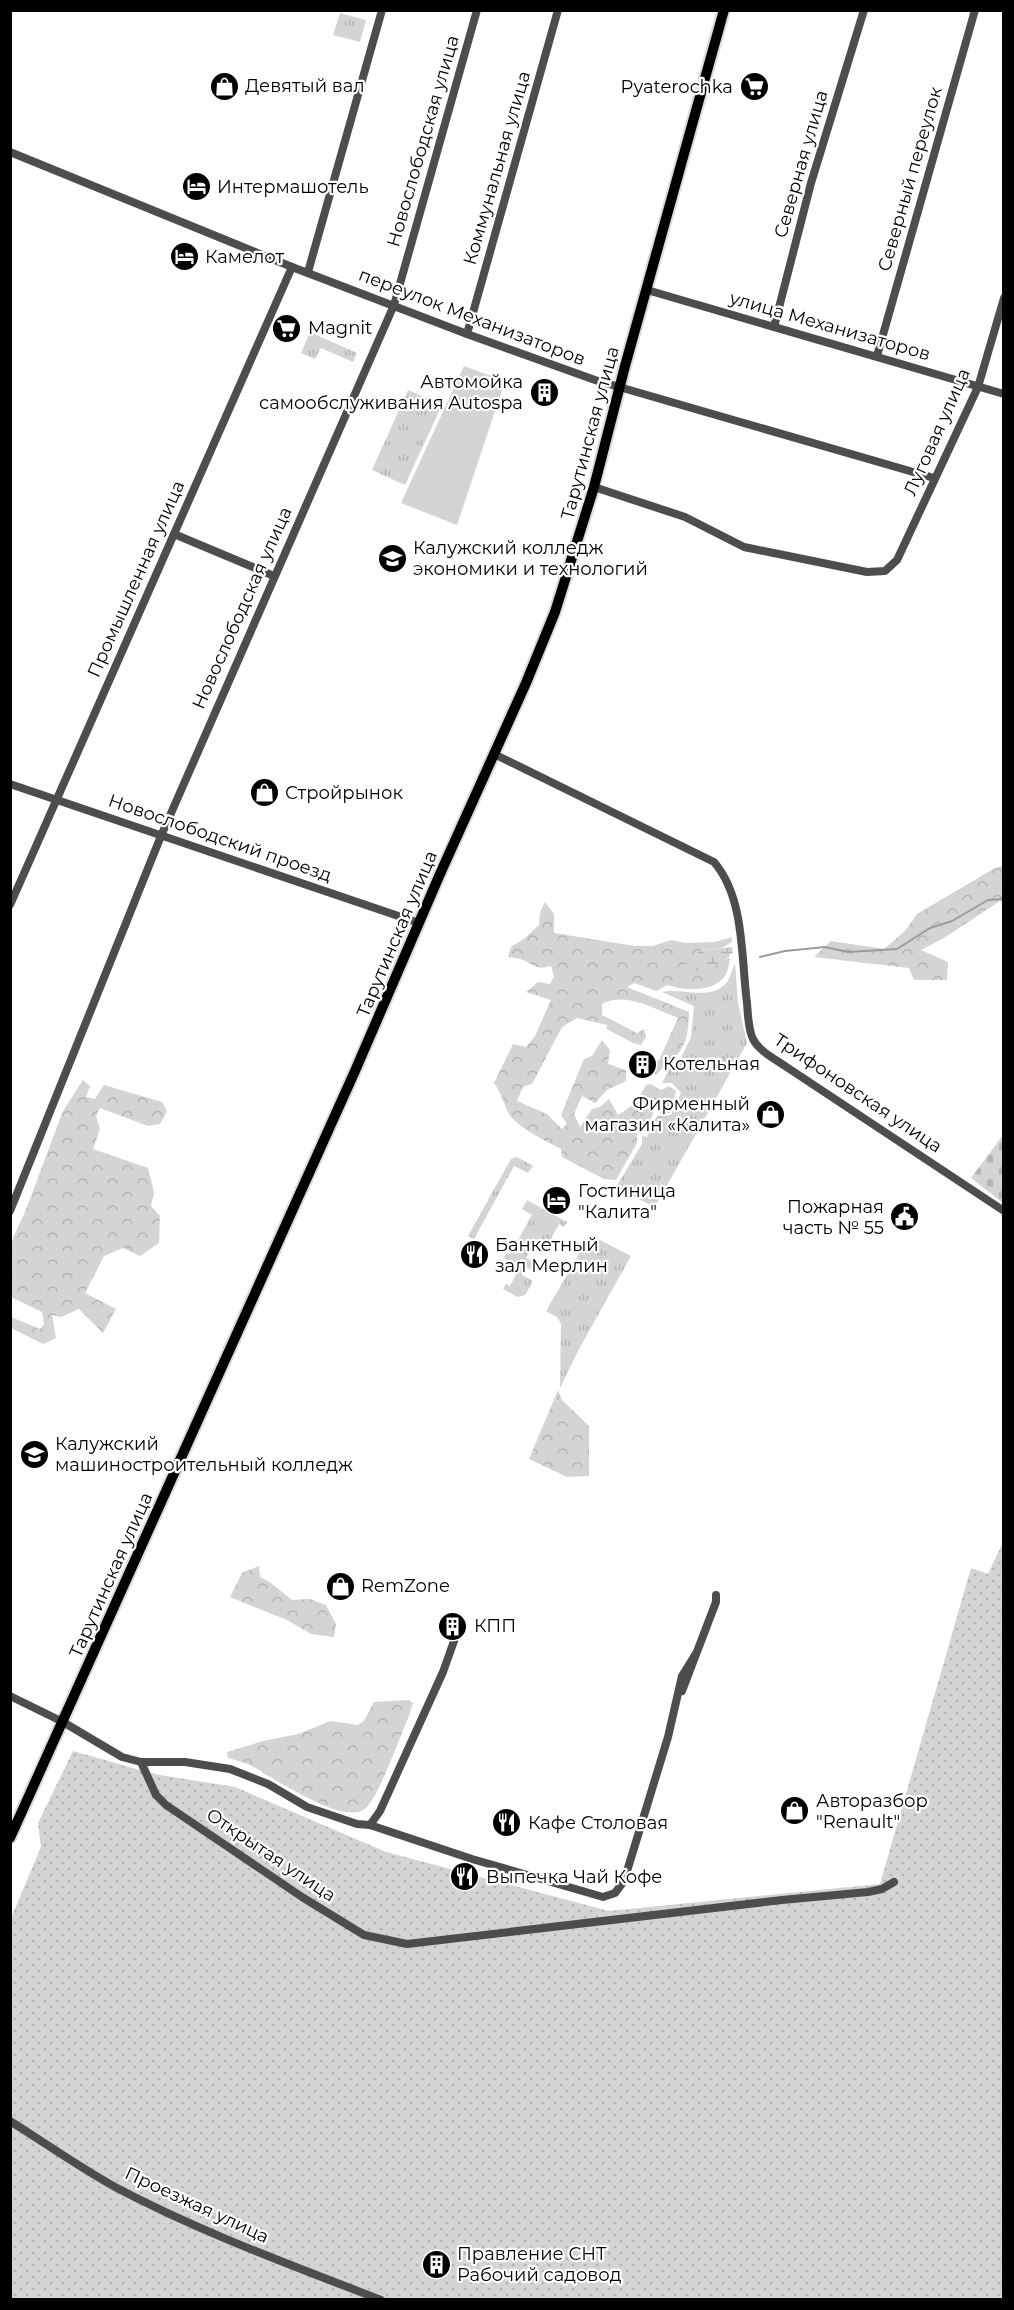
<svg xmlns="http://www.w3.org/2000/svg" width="1014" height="2310" font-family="Montserrat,sans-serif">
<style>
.grass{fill:url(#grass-tufts)}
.forest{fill:url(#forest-crowns)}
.wetland{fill:url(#wetland-marsh)}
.cemetery{fill:url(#cemetery-stones)}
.garden{fill:url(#garden-dots)}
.pitch{fill:#d4d4d4}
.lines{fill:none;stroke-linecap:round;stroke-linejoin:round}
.stream{stroke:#9b9b9b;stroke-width:2}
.major-casing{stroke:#dbdbdb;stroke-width:14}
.minor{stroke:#4d4d4d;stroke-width:8}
.major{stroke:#000;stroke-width:10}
.labels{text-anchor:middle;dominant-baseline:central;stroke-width:4.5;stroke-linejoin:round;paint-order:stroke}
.poi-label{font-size:18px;fill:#000;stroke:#fff;text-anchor:start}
.street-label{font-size:18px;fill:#000;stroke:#fff}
</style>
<defs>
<pattern id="grass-tufts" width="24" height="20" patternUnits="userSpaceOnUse" patternTransform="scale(1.5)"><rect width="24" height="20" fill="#d4d4d4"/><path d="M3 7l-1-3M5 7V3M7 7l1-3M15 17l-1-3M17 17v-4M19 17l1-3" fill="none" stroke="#b4b4b4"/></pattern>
<pattern id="forest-crowns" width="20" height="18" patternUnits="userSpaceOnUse" patternTransform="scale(1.5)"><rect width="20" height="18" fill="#d4d4d4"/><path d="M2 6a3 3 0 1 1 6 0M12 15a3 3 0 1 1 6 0" fill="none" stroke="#b4b4b4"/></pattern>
<pattern id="wetland-marsh" width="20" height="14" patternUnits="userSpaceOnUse" patternTransform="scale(1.5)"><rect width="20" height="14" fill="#d4d4d4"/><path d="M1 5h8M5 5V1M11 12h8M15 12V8" fill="none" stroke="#b4b4b4"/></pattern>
<pattern id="cemetery-stones" width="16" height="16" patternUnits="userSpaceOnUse" patternTransform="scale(1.5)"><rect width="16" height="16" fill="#d4d4d4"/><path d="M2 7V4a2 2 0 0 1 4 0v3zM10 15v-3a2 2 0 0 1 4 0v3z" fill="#b4b4b4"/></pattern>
<pattern id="garden-dots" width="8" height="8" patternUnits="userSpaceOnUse" patternTransform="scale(1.5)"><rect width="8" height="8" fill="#d4d4d4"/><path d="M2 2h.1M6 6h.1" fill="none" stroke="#b4b4b4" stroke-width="1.8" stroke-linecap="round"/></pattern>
</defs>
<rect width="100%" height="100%" fill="#fff"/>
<g class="grass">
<path d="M340,13L366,20L360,42L333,35Z"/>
<path d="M310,332L357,353L353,362L321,348L315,359L301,353Z"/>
<path d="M408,390L442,405L405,485L372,470Z"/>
<path d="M735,964L738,1003L747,1043L656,1205L652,1206L616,1187L642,1144V1136L647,1137L657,1116L671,1115L681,1093L672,1083H662L670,1068L680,1060L691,1037L694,1006L662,992C682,987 711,1002 727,982C730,978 732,970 735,964Z"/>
<path d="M517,1157L533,1166L528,1173L514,1166L474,1239L468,1236L511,1159Z"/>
<path d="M527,1200L567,1222L564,1227L559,1224L548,1244L537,1239L526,1258L538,1264L534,1271L527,1268L522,1275L533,1281L525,1295L518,1297L503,1289L506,1284L510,1286L520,1267L504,1258L506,1253L510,1254L532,1215L522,1209Z"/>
<path d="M590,1235L631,1256L579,1349L560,1388L561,1324L557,1317L546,1311Z"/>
</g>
<g class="forest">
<path d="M1003,866V902L1000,901L944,938L921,950L948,962L947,980H914L909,968L814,957L831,941L884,949L905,931L917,914L995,868Z"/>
<path d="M545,902L554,914V933L635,946H653L671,940L686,943L715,942L732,937V942L722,948L700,951L707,970L719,962L730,958C729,962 729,968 727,972C718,993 685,991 667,985L657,991L634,983L627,987L689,1012C688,1048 682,1052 655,1075L648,1067L659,1060L678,1018C655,1009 625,991 602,1004V1015L637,1033L644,1029L646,1037L641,1045L633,1043L607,1029V1025L577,1018L562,1027L532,1084L523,1087L517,1101L547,1114L562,1129L567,1124L561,1115L584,1059L592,1056L602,1040L610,1050L608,1064L626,1070V1081L607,1090L595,1103L582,1096L574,1114L580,1127L592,1109L600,1107L609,1099L618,1115L636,1103L646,1085L651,1084L661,1090L669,1086L676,1091L670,1113H661L655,1109L645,1132L637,1130V1143L616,1180L604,1179L562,1157L561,1149C546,1141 518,1128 509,1114C504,1104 501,1093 494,1083L513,1044L526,1047L535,1036L551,1000L526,992L538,982L550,984L554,977L551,966C535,970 536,966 523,960C519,958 512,958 508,957L511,947L525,938L539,925L540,912Z"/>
<path d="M83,1080L90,1086L86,1097L95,1099L104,1085L162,1102L167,1111L160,1124L148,1126L100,1108L96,1116L100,1129L93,1149L148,1168L154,1192L151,1206L160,1216L159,1243L140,1256L123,1248L104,1256L85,1293L116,1309L103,1333L79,1309L61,1317L52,1315L56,1338L43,1344L11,1328V1317L40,1329L44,1324L42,1312L11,1297L12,1240L25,1212L63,1111Z"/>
<path d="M558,1390L562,1400L589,1426V1476L567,1477L529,1459Z"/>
<path d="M259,1566L260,1577L271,1583L292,1600L310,1599L326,1605L336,1624L334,1637L311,1634L287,1620L230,1597L242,1573Z"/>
<path d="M409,1700L413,1703L409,1716C400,1736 380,1794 366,1808C345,1828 271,1776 250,1765C243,1762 235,1760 228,1758L227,1752L263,1741L298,1734L331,1721L358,1725L364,1721L374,1702Z"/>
</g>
<path class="wetland" d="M732,947L733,953L730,954L729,957L707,970L690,972L684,966L700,951Z"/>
<path class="cemetery" d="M1003,1135V1203L971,1178Z"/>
<path class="garden" d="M1003,1542V2299L11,2300V1918L41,1847L38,1823L73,1751L154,1774L235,1787L386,1852L609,1911L880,1884L971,1568L988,1574Z"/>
<path class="pitch" d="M464,366L505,381L457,525L401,503Z"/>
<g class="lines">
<path class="stream" d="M760,957L785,951L825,947L848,952L897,949L930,928L952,921L988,900L1004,899"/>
<defs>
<path id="major" d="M10,1838L355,1071L440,874L526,683L555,612L594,487L625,366L724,10"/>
</defs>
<use href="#major" class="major-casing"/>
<g class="minor">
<path d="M10,152L292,267L467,334L595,380L934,478"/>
<path d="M308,272L382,10"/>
<path d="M647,290L1004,394"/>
<path d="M774,327L811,183L864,10"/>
<path d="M467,334L558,10"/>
<path d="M877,356L975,10"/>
<path d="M594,487L685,517L744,547L867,572L885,571L897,560L978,387L1004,298"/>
<path d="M174,534L274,576"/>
<path d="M494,754L714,862C745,898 741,958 747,1003C748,1014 748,1029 753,1039C759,1051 775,1059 785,1066L1004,1211"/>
<path d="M10,784L419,923"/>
<path d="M10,905L292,267"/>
<path d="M10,1211L161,836L394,305L477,10"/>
<path d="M682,1691L716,1602V1595"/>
<path d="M10,1696L63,1722L122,1757L141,1762H185L230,1769L268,1784L307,1807L357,1824L370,1825L472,1859L603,1897L615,1893L624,1881L668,1737L682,1676L695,1655"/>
<path d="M141,1762L156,1795L166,1805L302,1897L364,1935L407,1944L782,1900L868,1892L882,1889L894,1882"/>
<path d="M370,1825L380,1811L443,1672L454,1641"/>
<path d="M10,2121C45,2143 79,2167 115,2187C200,2232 291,2265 381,2300"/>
</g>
<use href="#major" class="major"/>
</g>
<defs>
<symbol id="shop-disc" viewBox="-11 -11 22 22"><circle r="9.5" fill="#000" stroke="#fff"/><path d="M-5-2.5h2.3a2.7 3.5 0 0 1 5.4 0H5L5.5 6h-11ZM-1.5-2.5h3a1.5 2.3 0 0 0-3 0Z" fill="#fff"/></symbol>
<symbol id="supermarket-disc" viewBox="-11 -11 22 22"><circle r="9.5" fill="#000" stroke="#fff"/><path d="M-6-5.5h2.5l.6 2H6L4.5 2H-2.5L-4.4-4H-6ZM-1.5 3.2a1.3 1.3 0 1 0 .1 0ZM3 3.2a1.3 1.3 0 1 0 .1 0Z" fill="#fff"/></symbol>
<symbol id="hotel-disc" viewBox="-11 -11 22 22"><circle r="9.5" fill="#000" stroke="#fff"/><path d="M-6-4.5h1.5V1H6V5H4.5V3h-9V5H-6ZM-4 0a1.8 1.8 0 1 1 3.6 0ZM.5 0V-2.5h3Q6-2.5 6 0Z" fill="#fff"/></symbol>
<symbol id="building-disc" viewBox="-11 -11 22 22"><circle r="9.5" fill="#000" stroke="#fff"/><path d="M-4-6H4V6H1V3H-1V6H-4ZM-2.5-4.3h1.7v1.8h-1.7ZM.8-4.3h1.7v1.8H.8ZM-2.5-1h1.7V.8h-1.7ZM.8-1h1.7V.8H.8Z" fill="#fff"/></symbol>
<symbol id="university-disc" viewBox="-11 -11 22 22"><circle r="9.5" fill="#000" stroke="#fff"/><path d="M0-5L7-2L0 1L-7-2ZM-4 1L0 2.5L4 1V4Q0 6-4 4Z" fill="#fff"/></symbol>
<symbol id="civic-disc" viewBox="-11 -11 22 22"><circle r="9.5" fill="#000" stroke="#fff"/><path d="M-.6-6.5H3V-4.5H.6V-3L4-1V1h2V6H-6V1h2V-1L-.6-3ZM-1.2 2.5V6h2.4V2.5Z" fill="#fff"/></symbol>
<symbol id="restaurant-disc" viewBox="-11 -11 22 22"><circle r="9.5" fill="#000" stroke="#fff"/><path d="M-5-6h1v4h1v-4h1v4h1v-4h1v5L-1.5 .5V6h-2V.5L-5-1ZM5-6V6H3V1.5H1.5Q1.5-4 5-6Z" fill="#fff"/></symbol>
</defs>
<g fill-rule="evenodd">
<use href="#shop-disc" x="208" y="70" width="33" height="33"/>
<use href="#supermarket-disc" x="738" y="70" width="33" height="33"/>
<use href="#hotel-disc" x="180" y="170" width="33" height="33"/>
<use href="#hotel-disc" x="168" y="240" width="33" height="33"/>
<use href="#supermarket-disc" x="270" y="312" width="33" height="33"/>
<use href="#building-disc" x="528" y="376" width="33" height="33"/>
<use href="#university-disc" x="376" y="542" width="33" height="33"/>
<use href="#shop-disc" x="248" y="776" width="33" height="33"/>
<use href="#building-disc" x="626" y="1048" width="33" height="33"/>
<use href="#shop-disc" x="754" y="1098" width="33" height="33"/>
<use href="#hotel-disc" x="540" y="1184" width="33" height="33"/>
<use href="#civic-disc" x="888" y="1200" width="33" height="33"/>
<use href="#restaurant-disc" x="458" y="1238" width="33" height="33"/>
<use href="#university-disc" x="18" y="1438" width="33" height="33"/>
<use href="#shop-disc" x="324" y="1570" width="33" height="33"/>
<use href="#building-disc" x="436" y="1610" width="33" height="33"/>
<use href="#shop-disc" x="778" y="1794" width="33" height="33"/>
<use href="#restaurant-disc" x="490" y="1806" width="33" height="33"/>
<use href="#restaurant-disc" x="448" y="1860" width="33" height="33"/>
<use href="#building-disc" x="420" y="2248" width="33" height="33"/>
</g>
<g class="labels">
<g class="poi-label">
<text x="245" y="86">Девятый вал</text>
<text x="733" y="87" text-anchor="end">Pyaterochka</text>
<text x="217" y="187">Интермашотель</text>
<text x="205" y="257">Камелот</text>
<text x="308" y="328">Magnit</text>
<text x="523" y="382" text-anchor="end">Автомойка<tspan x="523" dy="21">самообслуживания Autospa</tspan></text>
<text x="413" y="548">Калужский колледж<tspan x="413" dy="21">экономики и технологий</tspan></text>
<text x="285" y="793">Стройрынок</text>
<text x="663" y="1064">Котельная</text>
<text x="750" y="1104" text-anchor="end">Фирменный<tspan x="750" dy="21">магазин «Калита»</tspan></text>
<text x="578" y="1191">Гостиница<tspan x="578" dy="21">"Калита"</tspan></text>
<text x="884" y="1207" text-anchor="end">Пожарная<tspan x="884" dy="21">часть № 55</tspan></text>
<text x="495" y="1245">Банкетный<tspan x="495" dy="21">зал Мерлин</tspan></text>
<text x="55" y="1444">Калужский<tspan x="55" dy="21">машиностроительный колледж</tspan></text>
<text x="361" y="1586">RemZone</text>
<text x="474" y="1626">КПП</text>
<text x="816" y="1801">Авторазбор<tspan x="816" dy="21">"Renault"</tspan></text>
<text x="528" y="1823">Кафе Столовая</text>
<text x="486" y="1877">Выпечка Чай Кофе</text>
<text x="457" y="2254">Правление СНТ<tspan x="457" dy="21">Рабочий садовод</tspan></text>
</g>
<g class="street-label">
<text transform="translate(423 141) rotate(-74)">Новослободская улица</text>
<text transform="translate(801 164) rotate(-74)">Северная улица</text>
<text transform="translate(497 168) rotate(-74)">Коммунальная улица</text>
<text transform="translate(910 179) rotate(-74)">Северный переулок</text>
<text transform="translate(472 317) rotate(21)">переулок Механизаторов</text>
<text transform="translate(830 326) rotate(16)">улица Механизаторов</text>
<text transform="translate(937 432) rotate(-66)">Луговая улица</text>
<text transform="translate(590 433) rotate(-75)">Тарутинская улица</text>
<text transform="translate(136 579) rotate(-66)">Промышленная улица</text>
<text transform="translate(242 608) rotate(-66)">Новослободская улица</text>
<text transform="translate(220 838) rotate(19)">Новослободский проезд</text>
<text transform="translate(397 934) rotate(-67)">Тарутинская улица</text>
<text transform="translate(858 1093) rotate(34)">Трифоновская улица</text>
<text transform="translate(111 1575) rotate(-66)">Тарутинская улица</text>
<text transform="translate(271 1855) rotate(34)">Открытая улица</text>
<text transform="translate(197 2205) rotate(25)">Проезжая улица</text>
</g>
</g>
<rect width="1014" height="2310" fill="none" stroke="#000000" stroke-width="24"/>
</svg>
